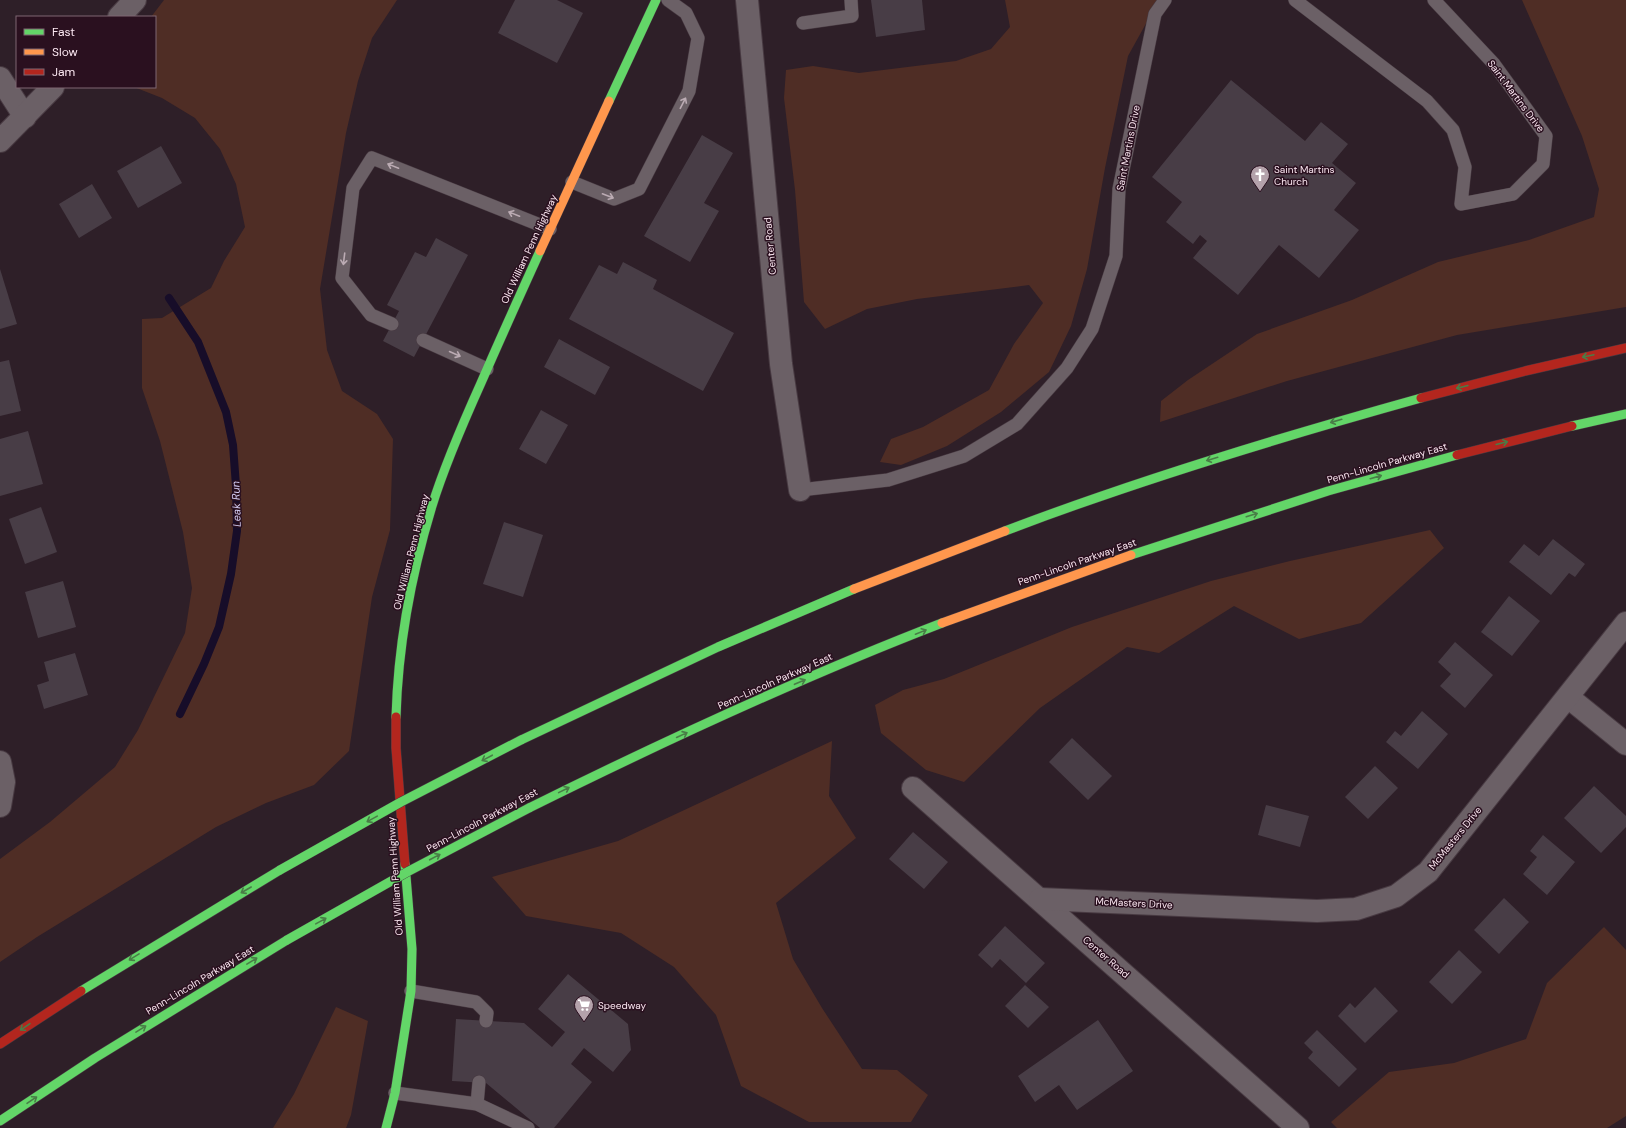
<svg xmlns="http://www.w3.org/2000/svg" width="1626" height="1128" font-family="'DM Sans',sans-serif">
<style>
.green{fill:#4f2d25}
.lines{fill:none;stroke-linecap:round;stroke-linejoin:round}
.stream{stroke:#170d29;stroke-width:8}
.building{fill:#483d46}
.lane-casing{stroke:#483a42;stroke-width:14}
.street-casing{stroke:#483a42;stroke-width:24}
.fast-casing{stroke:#483a42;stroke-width:10}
.slow-casing{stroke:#483a42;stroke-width:10}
.jam-casing{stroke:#483a42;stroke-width:10}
.lane{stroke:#6b6066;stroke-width:13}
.street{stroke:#6b6066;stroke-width:22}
.fast{stroke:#63d668;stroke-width:9}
.slow{stroke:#ff974d;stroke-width:9}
.jam{stroke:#b3261e;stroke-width:9}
.fast-bridge-casing{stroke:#483a42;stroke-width:10;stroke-linecap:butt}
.fast-bridge{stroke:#63d668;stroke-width:9}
.oneway{stroke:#bbabb3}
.oneway2{stroke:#497d47}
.labels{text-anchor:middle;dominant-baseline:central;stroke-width:3;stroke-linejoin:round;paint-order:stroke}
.street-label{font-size:10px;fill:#fce8f2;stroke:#2a101f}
.poi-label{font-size:10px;fill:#fce8f2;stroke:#2a101f;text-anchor:start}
.water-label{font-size:11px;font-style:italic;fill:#d5cef5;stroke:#2a101f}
</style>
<rect width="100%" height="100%" fill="#2e1f28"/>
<g class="green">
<path d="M164,0H397L372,38L358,81L346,133L320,289L327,350L342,391L377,414L393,439L390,530L372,597L349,751L314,785L266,803L216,827L37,937L0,962V859L50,822L115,767L138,730L185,633L192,588L183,532L160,441L142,388V319L162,318L211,288L224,261L245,227L236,184L220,149L195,118L162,98L134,87H155V17H151Z"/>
<path d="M1005,0H1159L1128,56L1105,168L1087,269L1071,326L1049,372L1001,412L947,446L901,465L880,462L891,439L923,427L989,390L1014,344L1043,303L1029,285L917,299L867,309L825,329L804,302L795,190L784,98L786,70L813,66L859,73L956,61L991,49L1010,27Z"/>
<path d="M1522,0H1626V307L1457,335L1287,381L1160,422L1161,401L1188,380L1257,334L1352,300L1438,262L1529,240L1594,217L1599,189L1582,136Z"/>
<path d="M1430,530L1444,548L1361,623L1299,639L1234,606L1159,653L1127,647L1040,708L964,782L926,770L881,733L875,705L903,690L944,679L1072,627L1211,581L1290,561Z"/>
<path d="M832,741L829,796L856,838L776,903L793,959L822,1008L862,1069L897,1070L928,1095L911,1122H809L741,1086L716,1015L674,967L621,933L526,916L492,877L618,841Z"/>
<path d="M1604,927L1626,950V1116L1607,1128H1337L1331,1122L1389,1072L1454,1063L1526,1039L1547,983Z"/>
<path d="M336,1007L368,1021L351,1115L346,1128H273L294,1094Z"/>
</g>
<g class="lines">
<path class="stream" d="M169,298L198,342L226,412L233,445L236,486L237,531L231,574L219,627L204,664L180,714"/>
</g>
<g class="building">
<path d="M515,0H557L583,13L557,63L498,33Z"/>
<path d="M871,0H922L925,30L876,37Z"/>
<path d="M1231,80L1305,141L1321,122L1348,144L1332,163L1356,183L1334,210L1359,230L1319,278L1279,245L1238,295L1193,258L1207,241L1200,235L1193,244L1166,222L1182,202L1152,177Z"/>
<path d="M702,135L733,153L704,203L719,211L690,262L644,236Z"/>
<path d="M161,146L182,183L138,208L117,171Z"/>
<path d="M92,184L112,218L79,238L59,204Z"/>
<path d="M436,238L468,255L414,357L383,341L399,311L387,305L415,252L426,257Z"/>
<path d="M623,262L657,280L653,289L734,333L703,391L569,319L599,265L617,274Z"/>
<path d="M0,269L17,324L0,329Z"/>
<path d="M559,339L610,367L595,395L544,367Z"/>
<path d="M9,360L21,411L0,416V362Z"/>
<path d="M541,410L568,425L546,464L519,449Z"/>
<path d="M28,431L43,484L0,496V439Z"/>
<path d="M41,507L57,552L25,564L9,519Z"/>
<path d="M504,522L543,535L523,597L483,584Z"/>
<path d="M1553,539L1585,564L1575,577L1569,573L1551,595L1509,562L1524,544L1539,556Z"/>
<path d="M63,581L76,627L38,638L25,592Z"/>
<path d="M1509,596L1540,621L1512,656L1481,632Z"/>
<path d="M1455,642L1493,675L1465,708L1440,686L1451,674L1438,662Z"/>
<path d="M75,653L88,695L44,709L37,685L49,681L44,662Z"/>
<path d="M1422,711L1448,734L1418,769L1386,742L1395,731L1401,736Z"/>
<path d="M1072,738L1112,776L1088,800L1049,762Z"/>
<path d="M1375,766L1398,788L1368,819L1345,797Z"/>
<path d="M1594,786L1626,816V827L1601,853L1564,818Z"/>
<path d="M1266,805L1309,816L1300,847L1258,835Z"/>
<path d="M913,832L948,862L924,889L889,859Z"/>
<path d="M1543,835L1575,862L1547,895L1523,874L1537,857L1530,851Z"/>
<path d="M1504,898L1529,922L1499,954L1474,930Z"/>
<path d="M1005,926L1045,963L1026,983L1000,959L992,968L978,955Z"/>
<path d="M1459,950L1482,972L1452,1004L1429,982Z"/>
<path d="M568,974L628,1024L631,1050L613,1072L584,1048L571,1064L592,1082L554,1128H540L486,1083L452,1081L456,1019L524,1023L552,1047L565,1032L538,1009Z"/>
<path d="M1025,985L1049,1007L1028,1028L1005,1006Z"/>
<path d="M1375,987L1398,1011L1365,1043L1338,1016L1350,1003L1355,1008Z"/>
<path d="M1098,1020L1133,1071L1077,1110L1059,1085L1035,1102L1018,1076Z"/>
<path d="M1317,1030L1357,1069L1339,1087L1308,1058L1313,1052L1304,1043Z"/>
</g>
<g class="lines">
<defs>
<g id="lane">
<path d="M1295,0L1427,101L1453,130L1465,167L1461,204L1513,194L1543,164L1546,136L1494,64L1434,0"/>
<path d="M803,23L852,16L851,0"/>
<path d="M572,182L614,199L639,189L689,91L698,38L686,13L668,0"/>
<path d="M392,324L371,315L342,278L353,188L372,158L550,229"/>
<path d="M423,340L487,369"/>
<path d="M800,490L888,480L964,456L1017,424L1067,368L1092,329L1116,256L1119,189L1155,14L1165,0"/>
<path d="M411,991L476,1002L487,1013L486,1021"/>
<path d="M395,1093L477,1104L528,1128"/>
<path d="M477,1104L479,1082"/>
</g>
<g id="street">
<path d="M747,0L781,364L800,490"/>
<path d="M119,17L135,0"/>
<path d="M0,78L25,117"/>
<path d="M0,141L53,87"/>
<path d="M1568,697L1626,744"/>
<path d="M0,762L4,782L0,806"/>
<path d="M913,788L1298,1128"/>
<path d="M1040,899L1317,911L1356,909L1396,896L1428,872L1626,623"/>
</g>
<g id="fast">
<path d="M609,101L656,0"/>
<path d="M1572,426L1626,414"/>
<path d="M1005,531C1141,479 1281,437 1421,398"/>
<path d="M1131,555L1328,491L1457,455"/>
<path d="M396,717C398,646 411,575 432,506C445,464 463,423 481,383C500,339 520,295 540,251"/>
<path d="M521,740L718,647L854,589"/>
<path d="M529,808C664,741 802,677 942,623"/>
<path d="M81,991L280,870"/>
<path d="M0,1121L95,1058L287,940"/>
<path d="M386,1128L395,1093L411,991L412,949L405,864"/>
</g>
<g id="slow">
<path d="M540,251L609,101"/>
<path d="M854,589L1005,531"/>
<path d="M942,623L1131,555"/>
</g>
<g id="jam">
<path d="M1421,398L1525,371L1626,348"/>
<path d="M1457,455L1572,426"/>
<path d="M396,717V748L405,864"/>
<path d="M0,1044L81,991"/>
</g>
</defs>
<use href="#lane" class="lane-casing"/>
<use href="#street" class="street-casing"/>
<use href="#fast" class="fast-casing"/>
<use href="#slow" class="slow-casing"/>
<use href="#jam" class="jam-casing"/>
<use href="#lane" class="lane"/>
<use href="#street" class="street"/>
<use href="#fast" class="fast"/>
<use href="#slow" class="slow"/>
<use href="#jam" class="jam"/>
<defs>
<g id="fast-bridge">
<path d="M280,870L401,802L521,740"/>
<path d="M287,940L409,871L529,808"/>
</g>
</defs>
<use href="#fast-bridge" class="fast-bridge-casing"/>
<use href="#fast-bridge" class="fast-bridge"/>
</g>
<defs><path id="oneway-shaft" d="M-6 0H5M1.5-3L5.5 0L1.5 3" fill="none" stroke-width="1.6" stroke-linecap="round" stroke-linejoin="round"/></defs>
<g class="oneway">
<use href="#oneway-shaft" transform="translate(683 103) rotate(-63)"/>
<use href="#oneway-shaft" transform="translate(393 166) rotate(-158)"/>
<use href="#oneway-shaft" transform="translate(608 196) rotate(21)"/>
<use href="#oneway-shaft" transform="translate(514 214) rotate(-158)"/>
<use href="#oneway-shaft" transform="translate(344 259) rotate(97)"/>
<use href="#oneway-shaft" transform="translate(455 354) rotate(24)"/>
</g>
<g class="oneway2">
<use href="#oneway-shaft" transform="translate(1588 356) rotate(168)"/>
<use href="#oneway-shaft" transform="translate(1462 387) rotate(166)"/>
<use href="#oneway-shaft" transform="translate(1336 421) rotate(164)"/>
<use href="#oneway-shaft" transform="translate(1502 443) rotate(-14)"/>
<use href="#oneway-shaft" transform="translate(1212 459) rotate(163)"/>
<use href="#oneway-shaft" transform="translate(1376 477) rotate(-16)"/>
<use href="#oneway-shaft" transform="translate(1252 515) rotate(-17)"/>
<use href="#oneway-shaft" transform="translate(921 632) rotate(-22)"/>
<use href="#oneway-shaft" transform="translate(800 682) rotate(-23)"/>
<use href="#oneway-shaft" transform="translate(682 735) rotate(-25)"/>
<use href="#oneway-shaft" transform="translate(487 758) rotate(152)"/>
<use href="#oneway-shaft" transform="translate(564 790) rotate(-26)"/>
<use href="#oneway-shaft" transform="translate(372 819) rotate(151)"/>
<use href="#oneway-shaft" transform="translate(435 857) rotate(-28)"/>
<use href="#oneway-shaft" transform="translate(246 890) rotate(150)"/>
<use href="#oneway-shaft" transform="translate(321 921) rotate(-29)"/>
<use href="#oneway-shaft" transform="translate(134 957) rotate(148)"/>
<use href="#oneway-shaft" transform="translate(252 961) rotate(-31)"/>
<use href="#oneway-shaft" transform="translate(25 1027) rotate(146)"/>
<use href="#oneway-shaft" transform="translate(141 1029) rotate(-32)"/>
<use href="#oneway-shaft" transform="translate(32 1100) rotate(-34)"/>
</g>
<defs>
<symbol id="church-pin" viewBox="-11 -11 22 30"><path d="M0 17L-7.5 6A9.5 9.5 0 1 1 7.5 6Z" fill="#b4a2ab" stroke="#2a101f"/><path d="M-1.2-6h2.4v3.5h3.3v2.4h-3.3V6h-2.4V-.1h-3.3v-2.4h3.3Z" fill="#fff"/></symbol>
<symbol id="supermarket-pin" viewBox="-11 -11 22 30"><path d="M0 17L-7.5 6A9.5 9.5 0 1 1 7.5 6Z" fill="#b4a2ab" stroke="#2a101f"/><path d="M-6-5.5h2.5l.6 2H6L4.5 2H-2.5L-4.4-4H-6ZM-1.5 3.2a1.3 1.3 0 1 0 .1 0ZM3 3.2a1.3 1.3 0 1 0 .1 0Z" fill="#fff"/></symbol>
</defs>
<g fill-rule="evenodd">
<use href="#church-pin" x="1249" y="164" width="22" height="30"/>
<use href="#supermarket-pin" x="573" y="994" width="22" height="30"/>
</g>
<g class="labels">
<g class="street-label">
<text transform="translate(1516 96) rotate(53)">Saint Martins Drive</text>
<text transform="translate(1128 148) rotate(-79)">Saint Martins Drive</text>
<text transform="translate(770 246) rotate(-95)">Center Road</text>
<text transform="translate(529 249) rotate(-65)">Old William Penn Highway</text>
<text transform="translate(1387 463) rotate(-16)">Penn-Lincoln Parkway East</text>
<text transform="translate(411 552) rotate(-76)">Old William Penn Highway</text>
<text transform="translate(1077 562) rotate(-19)">Penn-Lincoln Parkway East</text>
<text transform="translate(775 681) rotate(-24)">Penn-Lincoln Parkway East</text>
<text transform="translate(482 820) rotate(-28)">Penn-Lincoln Parkway East</text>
<text transform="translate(1455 838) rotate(-51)">McMasters Drive</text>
<text transform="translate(395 876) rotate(-94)">Old William Penn Highway</text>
<text transform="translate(1134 903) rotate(3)">McMasters Drive</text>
<text transform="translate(1106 957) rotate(41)">Center Road</text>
<text transform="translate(200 980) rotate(-31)">Penn-Lincoln Parkway East</text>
</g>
<g class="poi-label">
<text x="1274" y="169">Saint Martins<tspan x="1274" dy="12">Church</tspan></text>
<text x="598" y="1005">Speedway</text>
</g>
<g class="water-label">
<text transform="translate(236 504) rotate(-92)">Leak Run</text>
</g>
</g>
<rect x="16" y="16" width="140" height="72" fill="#2a101f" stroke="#7e6673"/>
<rect x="24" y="29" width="20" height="6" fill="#63d668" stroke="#7e6673"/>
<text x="52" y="36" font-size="12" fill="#fce8f2">Fast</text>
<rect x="24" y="49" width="20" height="6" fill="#ff974d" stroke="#7e6673"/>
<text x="52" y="56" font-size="12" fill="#fce8f2">Slow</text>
<rect x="24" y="69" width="20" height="6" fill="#b3261e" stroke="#7e6673"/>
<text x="52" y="76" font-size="12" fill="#fce8f2">Jam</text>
</svg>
